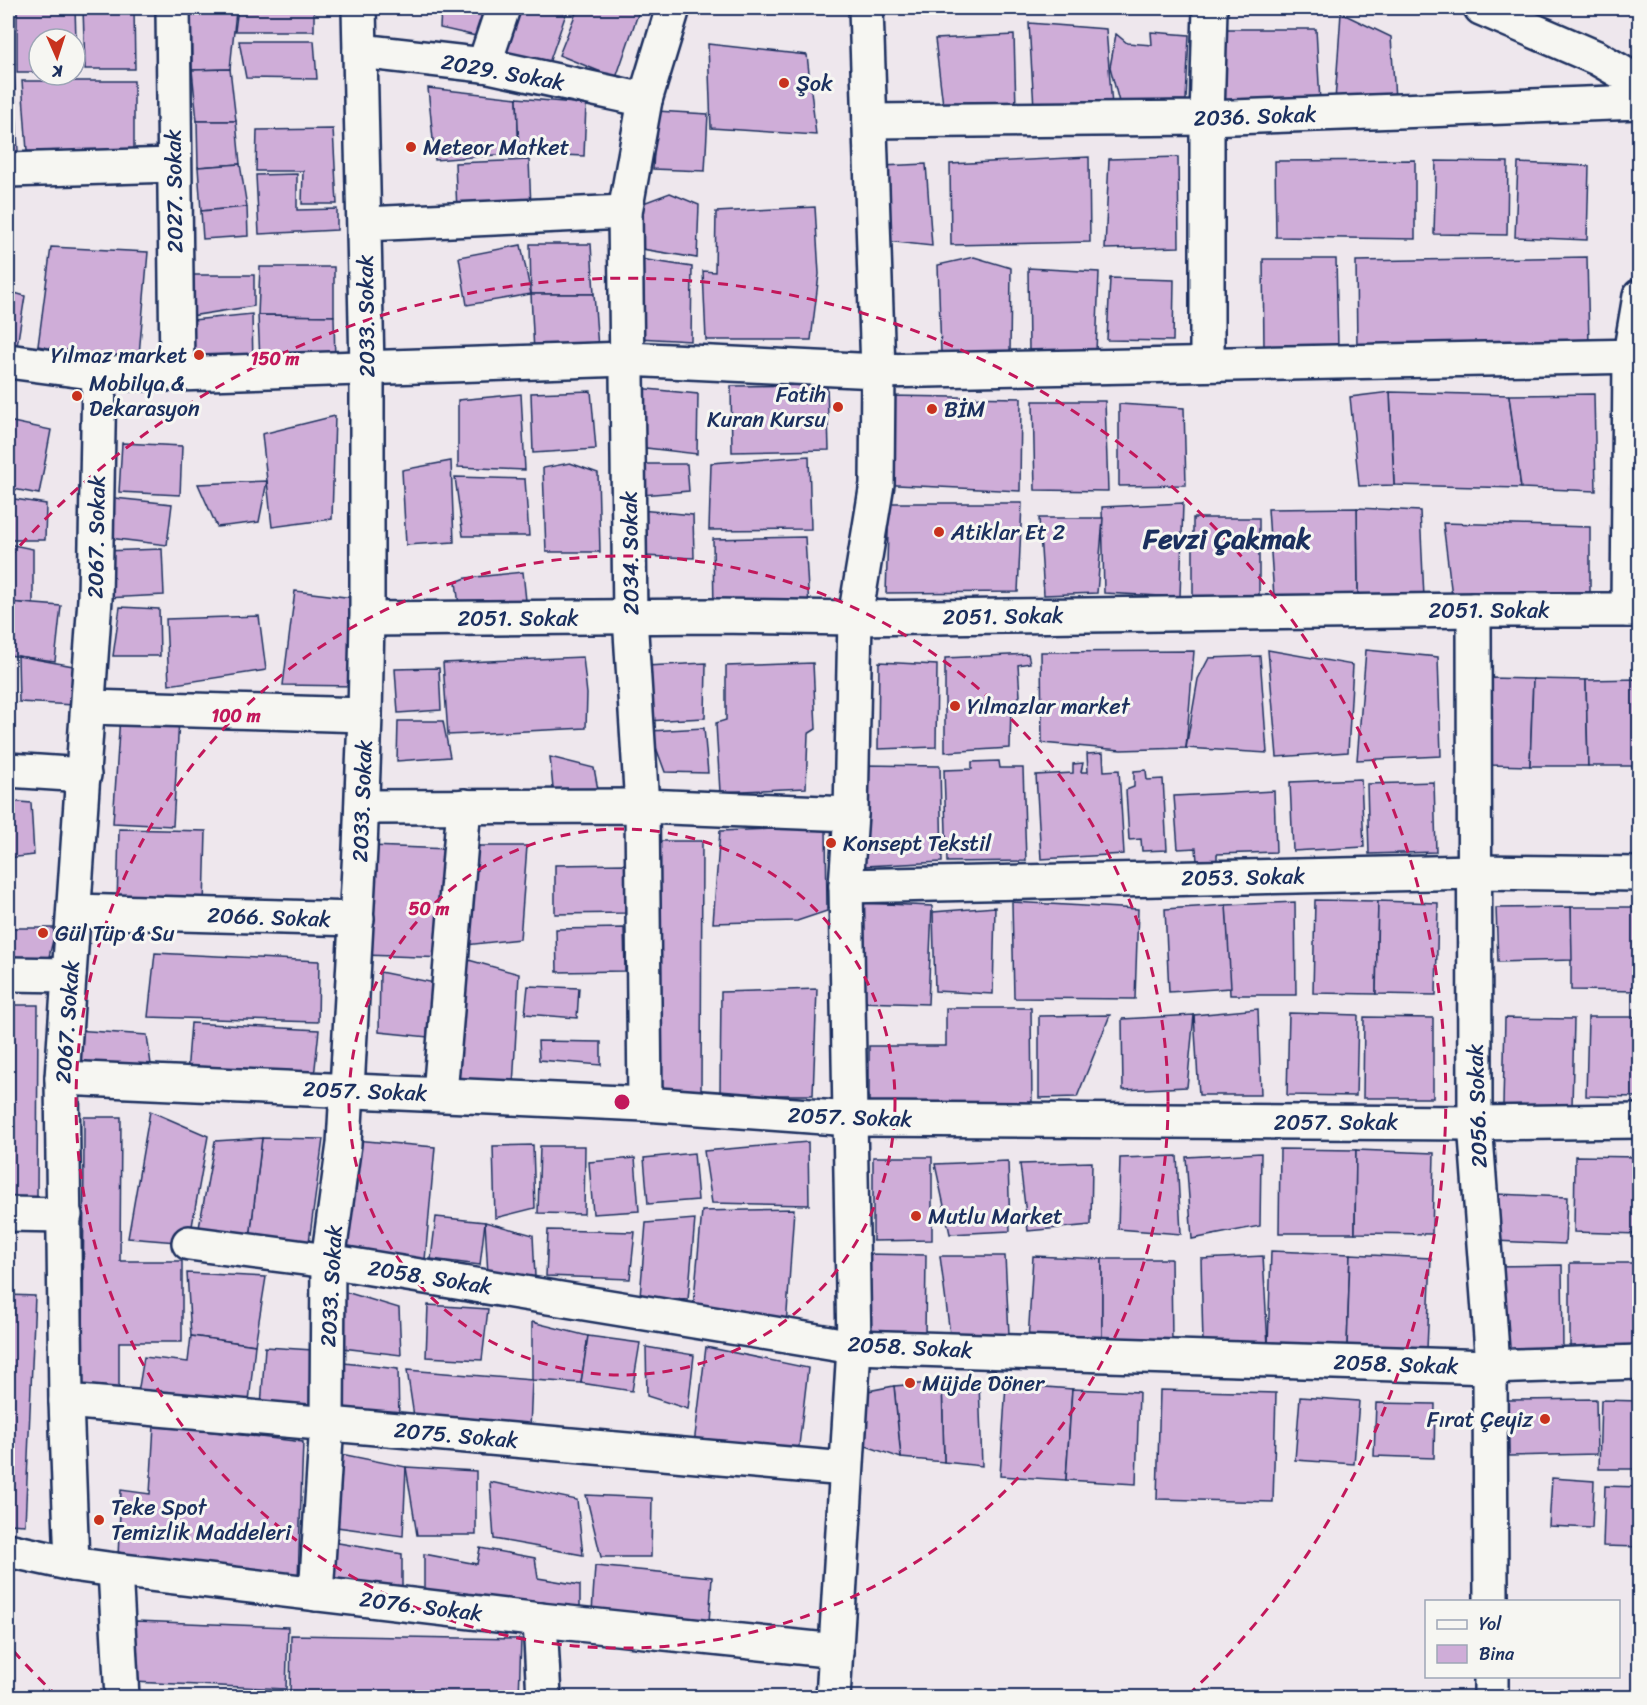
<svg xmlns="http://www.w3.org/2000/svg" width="1647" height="1705" font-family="Sriracha,sans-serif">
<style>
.building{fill:#cfadd8;stroke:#1b2f5e;stroke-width:1.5}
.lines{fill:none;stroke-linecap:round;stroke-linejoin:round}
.street-casing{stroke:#1b2f5e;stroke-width:38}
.street{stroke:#f6f6f2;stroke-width:33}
.ring{fill:none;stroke:#c2185b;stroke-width:3;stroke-dasharray:10 8}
.poi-dot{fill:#c8321e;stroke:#f6f6f2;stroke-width:2}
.labels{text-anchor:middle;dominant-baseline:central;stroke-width:6;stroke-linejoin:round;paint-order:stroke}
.street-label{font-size:22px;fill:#1b2f5e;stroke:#f6f6f2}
.poi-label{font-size:22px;fill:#1b2f5e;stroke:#f6f6f2;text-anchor:start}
.district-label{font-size:28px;font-weight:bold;fill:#1b2f5e;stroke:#f6f6f2}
.centre{fill:#c2185b;stroke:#f6f6f2;stroke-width:3}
.ring-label{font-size:18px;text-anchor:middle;font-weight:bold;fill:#c2185b;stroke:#f6f6f2;stroke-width:6;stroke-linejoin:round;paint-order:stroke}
</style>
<rect width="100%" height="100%" fill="#eee7ed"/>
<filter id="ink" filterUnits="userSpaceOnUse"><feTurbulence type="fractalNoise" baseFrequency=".0167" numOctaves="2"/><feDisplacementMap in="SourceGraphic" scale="12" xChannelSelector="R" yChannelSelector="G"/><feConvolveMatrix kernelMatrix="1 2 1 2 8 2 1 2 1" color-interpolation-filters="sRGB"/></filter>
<g filter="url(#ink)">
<g class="building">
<path d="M17,8H75L77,73H75V39H39V72H17Z"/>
<path d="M83,8L134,9L135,69H85Z"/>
<path d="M191,8H215L236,11L230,69L192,70Z"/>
<path d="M238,8H314V31H235Z"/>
<path d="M441,8H492L485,38L440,28Z"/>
<path d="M517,8H568L549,63L498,56Z"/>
<path d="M578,8H640L616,78L559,55Z"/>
<path d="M8,11H11L18,151H8Z"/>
<path d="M1341,13L1391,37L1395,99L1335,101Z"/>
<path d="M1029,23L1106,29L1112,106L1034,108Z"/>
<path d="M1222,29H1316L1320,102L1221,106Z"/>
<path d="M1151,32L1189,35L1186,100L1119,102L1110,67L1116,34L1127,43L1152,45Z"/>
<path d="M1014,35L1016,109L944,113L935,39Z"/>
<path d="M239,41H314L317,79L246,78Z"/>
<path d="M708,44L807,55L816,135L711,128Z"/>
<path d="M230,69L236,121H197L192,70Z"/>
<path d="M22,81H134V152L27,151Z"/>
<path d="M428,88L517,98L519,153L435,160Z"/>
<path d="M517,98L586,104L584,156L519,153Z"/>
<path d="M656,111L708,114L705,171L653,169Z"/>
<path d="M197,121H236L240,164L198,167Z"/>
<path d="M333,129L337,204H302L303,171H256L257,130Z"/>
<path d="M1089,157L1090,242L951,245L950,164Z"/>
<path d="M1178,157L1179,247L1105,249L1109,159Z"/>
<path d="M529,160L531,208L457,212L455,163Z"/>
<path d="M1415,160V239L1276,237L1275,161Z"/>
<path d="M1436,161L1508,162L1507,235L1434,234Z"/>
<path d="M1518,163L1589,166L1587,240L1515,237Z"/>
<path d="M240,164L247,207L201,211L198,167Z"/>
<path d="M926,164L932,246L886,241L882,166Z"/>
<path d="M297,174V210L337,209V230L259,234L256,175Z"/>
<path d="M670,193L699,205L697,258L636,248L638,205Z"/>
<path d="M247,207L248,236L203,239L201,211Z"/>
<path d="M815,207L819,274L811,340H706L703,271L715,272L716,212Z"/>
<path d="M530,244H591L594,294H531Z"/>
<path d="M521,245L531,294L467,305L459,257Z"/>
<path d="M51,247L148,252L138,366L38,346Z"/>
<path d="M974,257L1011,268L1010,353H941L938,265Z"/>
<path d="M1587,257L1589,345L1357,349L1356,261Z"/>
<path d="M634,258L692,267L691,341L638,338Z"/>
<path d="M1263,259H1336L1338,348L1264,350Z"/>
<path d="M260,267H334V316L258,315Z"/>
<path d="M1028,268L1099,272L1096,353L1029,352Z"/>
<path d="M184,275H254V306L184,317Z"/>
<path d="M1110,278L1174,280L1173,341L1107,340Z"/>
<path d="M8,291L25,296L17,346L8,345Z"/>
<path d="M531,294H594L598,348L534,352Z"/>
<path d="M252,314L253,367L185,369L183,321Z"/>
<path d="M258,315L334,316L335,365L260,361Z"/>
<path d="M827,385L829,450L732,452L731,386Z"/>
<path d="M637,388L698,394L697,454L638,447Z"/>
<path d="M591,391L596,449L533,453L531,393Z"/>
<path d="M1390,392L1509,395L1521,488L1394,485Z"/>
<path d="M1390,392L1394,485L1359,486L1350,397Z"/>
<path d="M521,394L525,470L458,467V400Z"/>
<path d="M1594,394L1596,491L1521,488L1509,395Z"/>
<path d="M888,396L1021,398L1020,491L877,484Z"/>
<path d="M1033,401H1105L1108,491L1035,490Z"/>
<path d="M1119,404L1184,408L1186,485L1119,486Z"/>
<path d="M335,416L332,519L272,527L262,434Z"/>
<path d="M8,421L51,430L39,494L8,488Z"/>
<path d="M122,443L182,446L180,495L119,492Z"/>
<path d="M809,456L811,529L709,530L711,463Z"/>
<path d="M451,461L454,542L406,545L402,470Z"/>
<path d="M570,463L598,473L600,552H546L543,468Z"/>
<path d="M639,464H687L689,491L642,495Z"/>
<path d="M455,477L525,479L529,536H463Z"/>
<path d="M267,481L259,522L217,527L198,484Z"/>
<path d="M8,498L46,504L45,540H8Z"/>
<path d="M114,498L172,504L167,545L109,538Z"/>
<path d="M889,503H1022L1018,592L886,593Z"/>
<path d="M1183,503L1180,597L1104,593L1102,507Z"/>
<path d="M1357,508L1420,511L1424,598L1358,597Z"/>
<path d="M1357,508L1358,597H1274L1268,509Z"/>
<path d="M640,510L693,515L694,558L640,556Z"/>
<path d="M1039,518H1103L1097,593L1044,595Z"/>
<path d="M1193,518H1259V604L1193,603Z"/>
<path d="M1443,523L1590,527V597L1452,596Z"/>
<path d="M805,537L809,608L714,616L713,539Z"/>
<path d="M8,544L33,549V604L8,602Z"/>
<path d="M162,549L164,595L106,598L103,551Z"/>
<path d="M523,572L527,610L460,613L456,582L466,578Z"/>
<path d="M295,591L362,599L357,686L283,685Z"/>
<path d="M8,602L61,606L55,661L8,655Z"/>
<path d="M120,607L159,609L160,656H113Z"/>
<path d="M259,616L266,670L169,685L166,619Z"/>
<path d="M1268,650L1353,665L1348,752L1277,757Z"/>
<path d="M1366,650L1438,657L1441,756L1357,760Z"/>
<path d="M1194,651L1186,748L1121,750L1042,743L1041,652Z"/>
<path d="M1028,654L1030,663L1018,665L1020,696L1011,703L1010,748L945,752V658Z"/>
<path d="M18,656L73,666L74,705L19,702Z"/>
<path d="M1260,656L1267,753L1186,748L1198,679L1209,658Z"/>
<path d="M583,657L587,694L586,728L448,735L443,663Z"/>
<path d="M879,662L937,665L936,747L878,749Z"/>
<path d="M706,663L705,718L646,721L645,666Z"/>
<path d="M813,663L816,729L808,734L806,788L720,792L716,723L726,720V666Z"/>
<path d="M439,668L441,710L398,713L395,669Z"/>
<path d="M1490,678L1533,679L1530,766L1488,765Z"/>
<path d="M1533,679L1586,680L1588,766H1530Z"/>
<path d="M1640,679V766H1588L1586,680Z"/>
<path d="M120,716L179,719L173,826L113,823Z"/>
<path d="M398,721H443L450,757L397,761Z"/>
<path d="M704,728L708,773L665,772L650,731Z"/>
<path d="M1103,753L1104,771L1119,770L1124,854L1041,859L1036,775L1073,773V764L1083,763L1081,772H1088L1087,754Z"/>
<path d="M550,757L594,768L599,795L554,799Z"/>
<path d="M999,761L1000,768H1023L1026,861L947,862L944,770L972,769V762Z"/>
<path d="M863,765L940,766L942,862L864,866Z"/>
<path d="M1146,770L1147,780L1163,779L1167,850L1142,851L1141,839L1129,840L1126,790L1134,787V771Z"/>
<path d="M1361,779L1364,847L1293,851L1290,782Z"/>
<path d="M1434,782L1436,852L1369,854L1367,784Z"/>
<path d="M1274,791L1276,852L1217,854V860L1197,861L1196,848L1178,849L1174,796Z"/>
<path d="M8,801L31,803L34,855L8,858Z"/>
<path d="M826,827L827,911L797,921L713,923L720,831Z"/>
<path d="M119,829L206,831L204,906L117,904Z"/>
<path d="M655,841H702L701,1095H655Z"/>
<path d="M370,846L450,849L446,958L365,955Z"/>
<path d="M470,846H527L520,939L466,945Z"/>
<path d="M626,864V913L555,914V865Z"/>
<path d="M1315,900L1378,901L1376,994L1313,993Z"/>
<path d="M1378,901L1438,903L1436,995L1376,994Z"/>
<path d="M1012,902L1138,909L1135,999L1014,998Z"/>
<path d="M1295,902L1296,995H1230L1226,905Z"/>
<path d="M862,903L932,906L928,1004L858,1002Z"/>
<path d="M1226,905L1231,988L1169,992L1165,909Z"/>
<path d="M995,907L993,994L935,991L933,912Z"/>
<path d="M1571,907H1640V991L1571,990Z"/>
<path d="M1571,907L1572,960L1498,962L1496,908Z"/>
<path d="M8,928H56L47,965H8Z"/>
<path d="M624,928L625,971L557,972L556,929Z"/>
<path d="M155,953L319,961L318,1022L148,1017Z"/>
<path d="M465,959L519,974L513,1088L450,1086Z"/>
<path d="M380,972L435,983L428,1037L379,1032Z"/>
<path d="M528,986L579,988L577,1018L525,1014Z"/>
<path d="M817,989L813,1095H720L721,992Z"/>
<path d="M8,1005H38L37,1197H8Z"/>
<path d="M946,1008H1031L1032,1106H869V1046H946Z"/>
<path d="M1258,1009L1261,1095H1199L1194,1015Z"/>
<path d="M1289,1013L1358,1015L1356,1096L1287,1095Z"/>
<path d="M1110,1015L1077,1097L1039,1098V1016Z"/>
<path d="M1194,1015L1187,1087L1123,1090L1122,1019Z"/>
<path d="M1364,1017L1433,1018V1098H1363Z"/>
<path d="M1588,1017H1640V1097L1586,1096Z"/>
<path d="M1505,1018L1574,1019L1572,1107L1503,1105Z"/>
<path d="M191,1023L319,1030L314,1077L187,1074Z"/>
<path d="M75,1030L147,1035L152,1072L70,1074Z"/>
<path d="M538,1041L601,1042V1065L539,1060Z"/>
<path d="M150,1111L208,1136L189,1243L128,1238Z"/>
<path d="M84,1117H121L120,1261H182V1342H119V1391L83,1390Z"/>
<path d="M262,1138L323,1139L309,1242L250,1238Z"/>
<path d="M262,1138L250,1238L198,1233L215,1141Z"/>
<path d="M355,1140L435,1147L425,1260L345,1254Z"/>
<path d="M808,1142L809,1205L712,1203L704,1151Z"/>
<path d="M533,1145L535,1208L495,1218L493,1146Z"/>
<path d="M540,1146H585L584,1214L538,1213Z"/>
<path d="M1280,1149L1356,1150L1355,1233H1279Z"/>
<path d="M1356,1150L1434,1153L1432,1234L1355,1233Z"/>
<path d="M694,1153L698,1200L648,1204L644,1158Z"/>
<path d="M1261,1153L1260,1226L1192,1239L1186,1157Z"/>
<path d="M1177,1156L1181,1234L1118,1229L1120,1158Z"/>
<path d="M1575,1156L1640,1157L1639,1234L1574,1232Z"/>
<path d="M873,1157H932V1240L873,1241Z"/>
<path d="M635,1158L639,1211L593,1214L589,1162Z"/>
<path d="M1008,1161L1010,1231L950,1234L935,1164Z"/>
<path d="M1092,1162L1091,1225L1028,1231L1020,1164Z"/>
<path d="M1496,1194L1567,1197L1565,1244L1495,1241Z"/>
<path d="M794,1209L786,1327L693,1310L702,1211Z"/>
<path d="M436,1217L485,1222L480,1265L431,1259Z"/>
<path d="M695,1219L688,1300L640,1297L646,1223Z"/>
<path d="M485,1222L533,1235L535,1277L488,1275Z"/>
<path d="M548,1230L635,1232L630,1279L546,1276Z"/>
<path d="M1271,1251L1350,1254L1347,1348L1268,1346Z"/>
<path d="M864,1254L926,1255L925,1336L864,1335Z"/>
<path d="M1350,1254L1431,1258L1427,1349L1347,1348Z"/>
<path d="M940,1256H1005L1009,1334H950Z"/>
<path d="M1033,1256L1102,1259V1343L1028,1342Z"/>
<path d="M1263,1256L1268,1346L1203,1344L1201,1259Z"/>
<path d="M1102,1259H1171L1172,1343H1102Z"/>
<path d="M1570,1263H1639L1640,1351H1570Z"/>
<path d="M1562,1265L1563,1350L1492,1351L1491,1266Z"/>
<path d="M187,1273L266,1277L255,1345L191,1336Z"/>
<path d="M339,1290L399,1308L401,1355L334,1347Z"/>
<path d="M8,1295L35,1296L25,1525L8,1524Z"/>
<path d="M428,1305L488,1309L482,1360L426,1357Z"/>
<path d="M532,1322L588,1336L581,1383L532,1380Z"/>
<path d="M191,1336L255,1345L249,1402L138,1393L144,1357L188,1362Z"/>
<path d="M588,1336L640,1343L632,1391L581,1383Z"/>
<path d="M265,1347L313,1350L309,1411L261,1408Z"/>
<path d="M646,1347L694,1355L688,1409L647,1396Z"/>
<path d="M706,1347L808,1368L798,1454L694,1444Z"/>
<path d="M335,1362L398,1369L399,1421L332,1413Z"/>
<path d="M407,1370L532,1380L530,1429L415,1423Z"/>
<path d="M942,1382L979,1383L982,1466L944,1462Z"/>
<path d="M942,1382L944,1462L901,1458L894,1386Z"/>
<path d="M1006,1384L1072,1389L1066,1480L1000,1476Z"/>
<path d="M894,1386L901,1458L860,1444L863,1392Z"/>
<path d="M1072,1389L1139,1392L1136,1484L1066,1480Z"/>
<path d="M1160,1390L1276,1393L1273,1502L1157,1499Z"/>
<path d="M1300,1397L1359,1401L1354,1464L1295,1460Z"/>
<path d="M1596,1399L1597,1454L1509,1456L1508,1400Z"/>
<path d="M1601,1400L1640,1401V1469H1599Z"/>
<path d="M1376,1403L1435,1404L1434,1458L1374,1456Z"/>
<path d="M154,1425L303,1442L298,1579L118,1557L121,1490L150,1494Z"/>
<path d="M326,1451L406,1467L403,1536L322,1525Z"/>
<path d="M406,1467L476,1471V1535H417Z"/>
<path d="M1552,1478L1594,1481L1592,1528L1549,1526Z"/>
<path d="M490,1482L577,1500L583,1555L494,1539Z"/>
<path d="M1605,1486L1640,1487V1547L1603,1546Z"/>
<path d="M586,1495L652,1498L651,1557H601Z"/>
<path d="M327,1541L402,1554V1591L321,1583Z"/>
<path d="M480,1548L535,1558L538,1578L580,1585V1607L424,1596V1554L477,1564Z"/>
<path d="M595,1566L712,1577L708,1637L592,1612Z"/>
<path d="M136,1621L288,1627L286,1689L133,1682Z"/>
<path d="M291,1635L521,1639L519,1698L290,1695Z"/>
</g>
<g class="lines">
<defs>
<g id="street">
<path d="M173,8L177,374"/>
<path d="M1481,8L1597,58L1640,83"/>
<path d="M360,51L484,65L645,100"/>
<path d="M484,65L503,8"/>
<path d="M870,121L1207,118L1640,102"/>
<path d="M8,170L173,165"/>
<path d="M365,224L625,212"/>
<path d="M8,361L99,373L177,374L627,359L878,371L1640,356"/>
<path d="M1207,364V118L1210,8"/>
<path d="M1474,610L1475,1123L1492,1351L1490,1367L1491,1602"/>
<path d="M1628,610L1630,355L1640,296"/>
<path d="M367,619L714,616L855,618L1474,610H1640"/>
<path d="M88,707L365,715"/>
<path d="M8,770L84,775"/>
<path d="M362,807L642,806L851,814"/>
<path d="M846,886L1475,872L1640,874"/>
<path d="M74,911L357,919"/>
<path d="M8,974L69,975"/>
<path d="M62,1078L645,1104L851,1119L1475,1123L1640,1121"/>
<path d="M440,1094L464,806"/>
<path d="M645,1104L642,806L630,617L625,212L645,100L673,8"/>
<path d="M8,1214L65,1215"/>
<path d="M189,1243L328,1261L854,1347L1490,1367L1640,1362"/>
<path d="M66,1401L846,1469"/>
<path d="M8,1550L72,1564L115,1570L540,1620L836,1651"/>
<path d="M72,1564L66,1401L62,1078L95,599L99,373"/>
<path d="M115,1570L122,1698"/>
<path d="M316,1594L327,1423L328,1261L344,1144L360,849L365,715L367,619V368L359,8"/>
<path d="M540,1620L544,1698"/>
<path d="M1491,1676V1698"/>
<path d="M833,1698L854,1347L846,886L851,814L855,618L877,484L878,371L866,8"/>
</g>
</defs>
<use href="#street" class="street-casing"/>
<use href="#street" class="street"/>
</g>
</g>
<g class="ring">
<circle cx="622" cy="1102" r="273"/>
<circle cx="622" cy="1102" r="546"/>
<path d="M58 1697A820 820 0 0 1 8 1645M8 559A820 820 0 1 1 1186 1697"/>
</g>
<g class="poi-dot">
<circle cx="784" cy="83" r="6"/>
<circle cx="411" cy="147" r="6"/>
<circle cx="199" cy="355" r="6"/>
<circle cx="77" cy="396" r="6"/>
<circle cx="838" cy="407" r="6"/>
<circle cx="932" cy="409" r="6"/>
<circle cx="939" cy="532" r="6"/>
<circle cx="955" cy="706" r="6"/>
<circle cx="831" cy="843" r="6"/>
<circle cx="43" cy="933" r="6"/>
<circle cx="916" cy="1216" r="6"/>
<circle cx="910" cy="1383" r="6"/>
<circle cx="1545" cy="1419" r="6"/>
<circle cx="99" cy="1520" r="6"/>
</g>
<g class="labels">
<g class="street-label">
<text transform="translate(503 72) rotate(10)">2029. Sokak</text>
<text transform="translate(1255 116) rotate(-2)">2036. Sokak</text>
<text transform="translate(174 191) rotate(-91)">2027. Sokak</text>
<text transform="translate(366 316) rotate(-91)">2033. Sokak</text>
<text transform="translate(96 537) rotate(-89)">2067. Sokak</text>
<text transform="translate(630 553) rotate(-91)">2034. Sokak</text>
<text x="1489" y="610">2051. Sokak</text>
<text transform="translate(1003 616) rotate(-1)">2051. Sokak</text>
<text x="518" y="618">2051. Sokak</text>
<text transform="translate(362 801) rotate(-88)">2033. Sokak</text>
<text transform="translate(1243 877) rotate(-1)">2053. Sokak</text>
<text transform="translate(269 917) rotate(2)">2066. Sokak</text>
<text transform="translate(67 1022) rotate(-86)">2067. Sokak</text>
<text transform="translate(365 1091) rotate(2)">2057. Sokak</text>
<text transform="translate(1477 1106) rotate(-92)">2056. Sokak</text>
<text transform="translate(850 1117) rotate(2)">2057. Sokak</text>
<text x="1336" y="1122">2057. Sokak</text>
<text transform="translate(430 1277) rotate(9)">2058. Sokak</text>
<text transform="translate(331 1286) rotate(-87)">2033. Sokak</text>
<text transform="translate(910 1347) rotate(3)">2058. Sokak</text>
<text transform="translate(1396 1364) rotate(2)">2058. Sokak</text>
<text transform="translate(456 1435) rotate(5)">2075. Sokak</text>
<text transform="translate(421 1606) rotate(7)">2076. Sokak</text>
</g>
<g class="poi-label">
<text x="796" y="83">Şok</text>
<text x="423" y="147">Meteor Matket</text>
<text x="187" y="355" text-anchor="end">Yılmaz market</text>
<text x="89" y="383">Mobilya &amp;<tspan x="89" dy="25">Dekarasyon</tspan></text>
<text x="826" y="394" text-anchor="end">Fatih<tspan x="826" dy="25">Kuran Kursu</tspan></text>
<text x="944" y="409">BİM</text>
<text x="951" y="532">Atiklar Et 2</text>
<text x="967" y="706">Yılmazlar market</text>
<text x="843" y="843">Konsept Tekstil</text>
<text x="55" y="933">Gül Tüp &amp; Su</text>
<text x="928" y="1216">Mutlu Market</text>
<text x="922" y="1383">Müjde Döner</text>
<text x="1533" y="1419" text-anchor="end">Fırat Çeyiz</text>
<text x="111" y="1507">Teke Spot<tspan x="111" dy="25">Temizlik Maddeleri</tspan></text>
</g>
<g class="district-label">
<text x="1227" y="538">Fevzi Çakmak</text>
</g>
</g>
<circle cx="622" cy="1102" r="9" class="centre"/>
<g class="ring-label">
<text x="275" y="365">150 m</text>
<text x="236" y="722">100 m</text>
<text x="429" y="915">50 m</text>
</g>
<rect width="1647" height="1705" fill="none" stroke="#f6f6f2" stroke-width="30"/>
<rect x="15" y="15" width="1617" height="1675" fill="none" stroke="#1b2f5e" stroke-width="2" filter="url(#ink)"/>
<rect x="1425" y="1600" width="195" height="78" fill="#f6f6f2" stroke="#9ea6b7" stroke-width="1.5"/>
<rect x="1437" y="1620" width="30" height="9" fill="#f6f6f2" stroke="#9ea6b7" stroke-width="1.5"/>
<text x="1479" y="1630" font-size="18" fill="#1b2f5e">Yol</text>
<rect x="1437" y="1645" width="30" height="18" fill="#cfadd8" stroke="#9ea6b7" stroke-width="1.5"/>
<text x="1479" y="1660" font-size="18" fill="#1b2f5e">Bina</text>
<g transform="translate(57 57) rotate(177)"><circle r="28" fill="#f6f6f2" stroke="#9ea6b7" stroke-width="1.5"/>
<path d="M0-4.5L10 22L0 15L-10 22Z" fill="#c8321e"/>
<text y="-9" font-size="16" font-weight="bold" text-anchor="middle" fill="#1b2f5e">K</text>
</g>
</svg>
